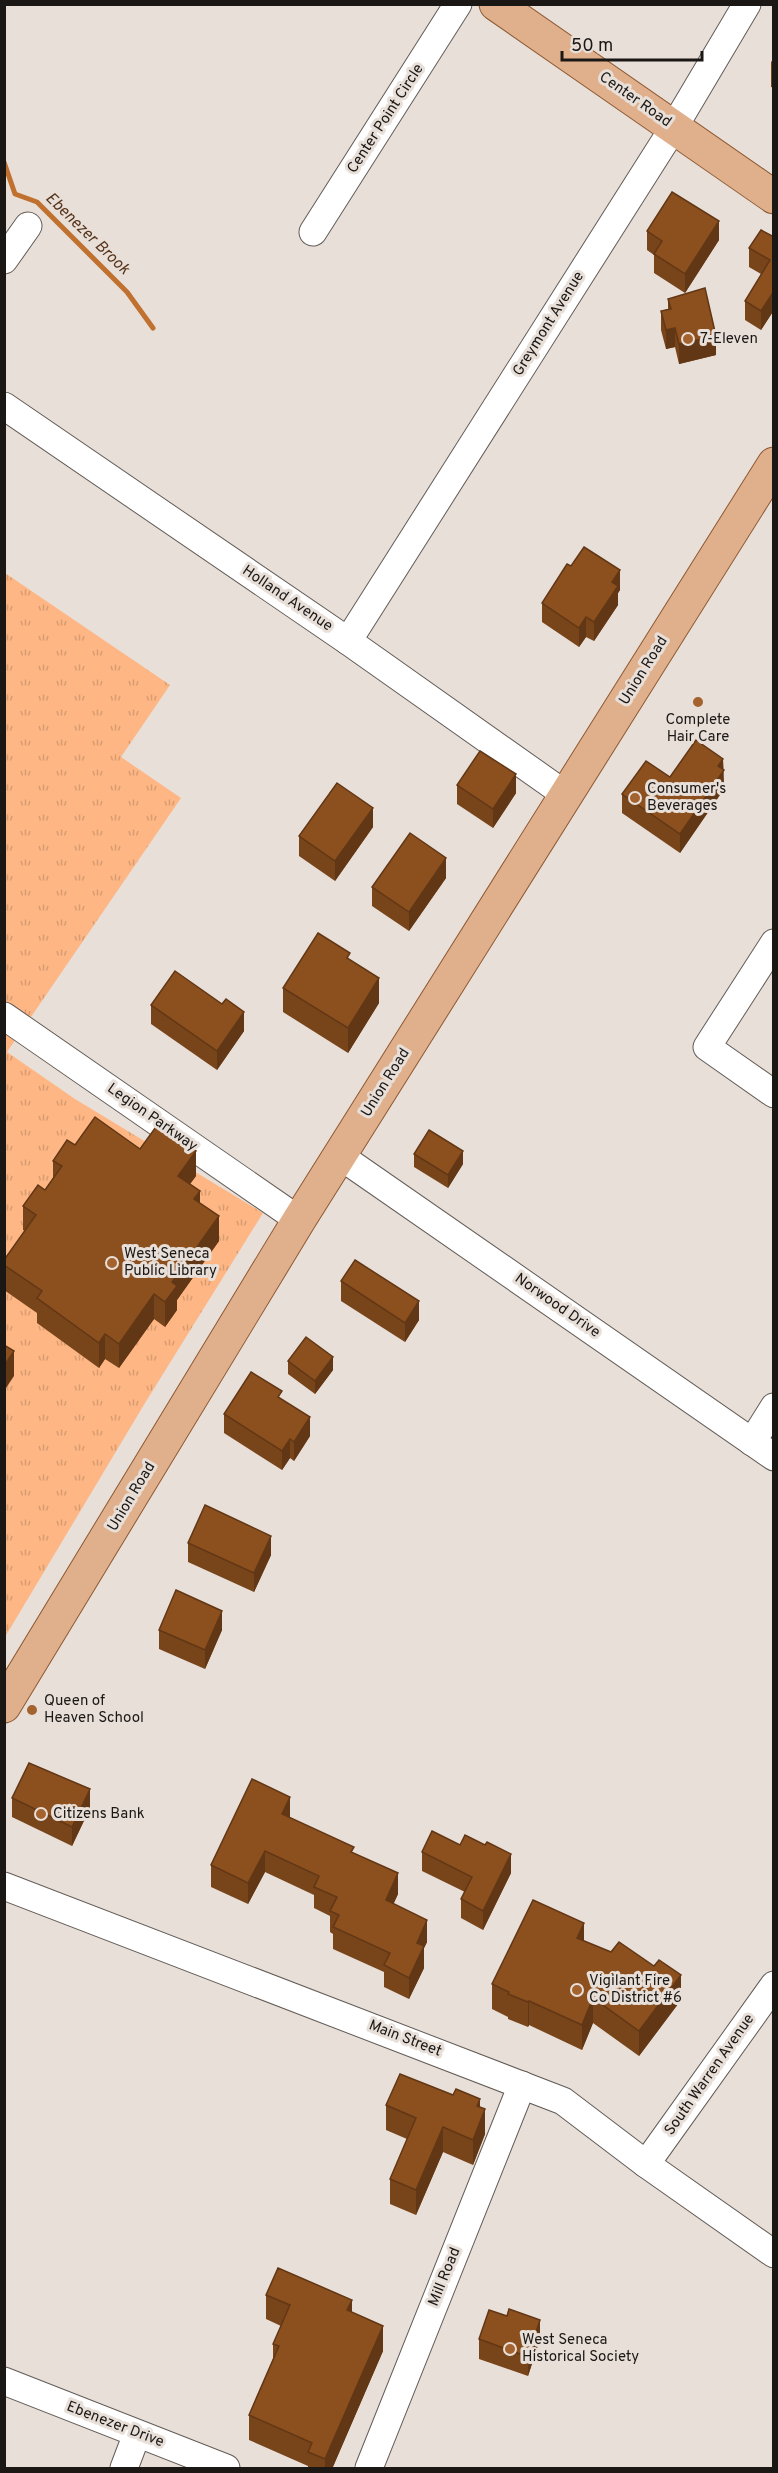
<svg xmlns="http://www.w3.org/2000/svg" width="778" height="2473" font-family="Overpass,sans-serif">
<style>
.park{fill:url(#park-tufts)}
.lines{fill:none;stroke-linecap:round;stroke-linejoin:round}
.stream{stroke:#c0702f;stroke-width:5}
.minor-casing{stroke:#635c57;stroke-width:29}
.major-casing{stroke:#8d5931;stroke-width:35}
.minor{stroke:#fff;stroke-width:27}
.major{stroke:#e0b08c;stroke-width:33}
.wall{fill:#78441a}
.shaded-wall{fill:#623715}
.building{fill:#8c4f1e;stroke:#623715;stroke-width:1.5}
.poi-dot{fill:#a4622f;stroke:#e8dfd9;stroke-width:2}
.labels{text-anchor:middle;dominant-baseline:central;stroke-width:6;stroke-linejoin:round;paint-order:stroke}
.street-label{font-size:15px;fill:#1a1715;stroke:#e8dfd9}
.poi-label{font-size:15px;fill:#1a1715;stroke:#e8dfd9;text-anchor:start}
.water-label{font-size:16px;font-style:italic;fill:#57341a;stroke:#e8dfd9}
</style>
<defs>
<pattern id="park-tufts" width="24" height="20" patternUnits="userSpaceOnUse" patternTransform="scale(1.5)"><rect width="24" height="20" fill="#feb684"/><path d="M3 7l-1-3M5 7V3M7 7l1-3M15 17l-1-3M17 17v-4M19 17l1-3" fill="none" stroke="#d99c71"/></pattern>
</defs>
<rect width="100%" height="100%" fill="#e8dfd9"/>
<path class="park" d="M5,573L170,685L121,757L181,798L7,1052L75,1099L263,1213L145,1403L5,1637Z"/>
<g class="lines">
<path class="stream" d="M4,162L15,194L37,202L127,292L153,328"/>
<defs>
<g id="minor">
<path d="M313,232L458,4"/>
<path d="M4,260L28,226"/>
<path d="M4,406L348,641L566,795"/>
<path d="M348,641L674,127L747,4"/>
<path d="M774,943L707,1047L774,1094"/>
<path d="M4,1016L299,1220"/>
<path d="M340,1156L774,1457"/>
<path d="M752,1442L774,1407"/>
<path d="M4,1886L563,2101L646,2164L774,2254"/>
<path d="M646,2164L774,1985"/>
<path d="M4,2381L226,2468"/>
<path d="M124,2468L137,2434"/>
<path d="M369,2468L522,2085"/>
</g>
<g id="major">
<path d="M496,4L774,197"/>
<path d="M4,1706L299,1220L774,464"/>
</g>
</defs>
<use href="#minor" class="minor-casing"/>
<use href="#major" class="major-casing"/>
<use href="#minor" class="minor"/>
<use href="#major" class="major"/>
</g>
<g class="wall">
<path d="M774,58V88L771,87V62Z"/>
<path d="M647,231L719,240L685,293L654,273V255L647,250Z"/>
<path d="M774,237V310L761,330L745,320V301L761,274L749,267V248Z"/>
<path d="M668,299L716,355L679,364L675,347L666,349L661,330V311L668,309Z"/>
<path d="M571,566L620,590L618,593V605L594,641L586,637L579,647L542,622V603Z"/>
<path d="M723,759L724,789L680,853L622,813V794Z"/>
<path d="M457,785L516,793L493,828L457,804Z"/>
<path d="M373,827L335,881L299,856V836Z"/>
<path d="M446,878L409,931L372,906V887Z"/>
<path d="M350,960L379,1003L348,1053L283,1012V988Z"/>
<path d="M151,1005L244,1031L217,1070L151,1024Z"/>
<path d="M75,1145L140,1149L196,1176L190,1184L219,1241L177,1300V1310L165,1327L154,1319L119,1368L105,1359L99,1368L37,1323V1313L4,1290V1260L25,1231L23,1230V1206L45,1190L53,1178V1161Z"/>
<path d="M414,1154L463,1164L448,1188L414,1167Z"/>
<path d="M341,1281L419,1320L405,1342L341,1301Z"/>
<path d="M288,1361L333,1370L315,1394L288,1374Z"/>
<path d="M282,1399L310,1436L294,1461L290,1458L282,1470L224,1433V1414Z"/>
<path d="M188,1543L271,1555L254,1592L188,1562Z"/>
<path d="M159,1630H222L205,1669L159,1649Z"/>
<path d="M12,1798L90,1808L72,1846L12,1817Z"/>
<path d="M290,1818L354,1853L398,1894L393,1904L427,1942L424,1948V1968L409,1999L384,1987V1972L333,1949V1934L330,1932V1916L314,1908V1895L265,1872L248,1904L211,1887V1865Z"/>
<path d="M422,1852L511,1873L483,1930L461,1918V1899L465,1892L422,1871Z"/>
<path d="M584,1941L681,2000L639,2056L593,2023L582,2050L529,2025L528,2027L508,2019V2017L492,2009V1984Z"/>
<path d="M386,2105L480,2107L485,2134L473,2165L443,2152L416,2215L390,2204V2179L407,2139L386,2130Z"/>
<path d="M266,2295L352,2312L383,2351L332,2469H308V2466L249,2440V2415L273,2359V2344L281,2326L266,2319Z"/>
<path d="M507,2316L540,2339L528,2376L479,2359V2339Z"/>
</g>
<g class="shaded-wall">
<path d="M719,221V240L685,293V274Z"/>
<path d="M774,291V310L761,330V311Z"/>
<path d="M675,328V347L666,349V330Z"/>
<path d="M716,336V355L679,364V344Z"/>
<path d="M620,570V590L618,593V605L594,641V622L612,582Z"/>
<path d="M586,617V637L579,647V628Z"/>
<path d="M723,759L724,789L680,853V834L718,766Z"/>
<path d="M516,774V793L493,828V809Z"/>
<path d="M373,808V827L335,881V861Z"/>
<path d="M446,858V878L409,931V912Z"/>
<path d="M379,978V1003L348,1053V1028Z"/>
<path d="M244,1012V1031L217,1070V1051Z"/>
<path d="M196,1151V1176L178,1200V1176Z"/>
<path d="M463,1151V1164L448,1188V1175Z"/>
<path d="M200,1191V1215L194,1199Z"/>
<path d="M219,1216V1241L177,1300V1310L165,1327V1302L172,1282Z"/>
<path d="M154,1294V1319L119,1368V1344Z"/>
<path d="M419,1301V1320L405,1342V1323Z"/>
<path d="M105,1334V1359L99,1368V1343Z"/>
<path d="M14,1351V1376L4,1391V1366Z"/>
<path d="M333,1357V1370L315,1394V1381Z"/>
<path d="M310,1417V1436L294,1461V1442Z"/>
<path d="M290,1439V1458L282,1470V1451Z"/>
<path d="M271,1536V1555L254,1592V1573Z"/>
<path d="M222,1611V1630L205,1669V1650Z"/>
<path d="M90,1789V1808L72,1846V1827Z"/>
<path d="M290,1797V1819L282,1814Z"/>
<path d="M265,1851V1872L248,1904V1883Z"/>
<path d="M511,1854V1873L483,1930V1911Z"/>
<path d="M398,1873V1894L386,1921V1900Z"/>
<path d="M427,1920V1942L424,1948V1968L409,1999V1978L417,1943Z"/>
<path d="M584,1923V1948L577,1938Z"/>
<path d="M681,1975V2000L639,2056V2031Z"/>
<path d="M593,1998V2023L582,2050V2025Z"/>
<path d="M529,2001V2025L528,2027V2002Z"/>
<path d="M480,2099V2123L485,2109V2134L473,2165V2140L477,2106Z"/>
<path d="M443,2127V2152L416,2215V2190Z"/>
<path d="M352,2300V2325L347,2310Z"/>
<path d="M540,2320V2339L528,2376V2357Z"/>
<path d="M383,2326V2351L332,2469H325V2459Z"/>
</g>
<g class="building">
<path d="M672,192L719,221L685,274L654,254L662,241L647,231Z"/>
<path d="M761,230L774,237V291L761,311L745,301L770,260L749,248Z"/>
<path d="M705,288L716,336L679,344L675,328L666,330L661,311L671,309L668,299Z"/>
<path d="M584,547L620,570L612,582L618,586L594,622L586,617L579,628L542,603L567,564L571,566Z"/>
<path d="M696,740L723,759L718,766L724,770L680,834L622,794L646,761L670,777Z"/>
<path d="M480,751L516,774L493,809L457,785Z"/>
<path d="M337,783L373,808L335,861L299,836Z"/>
<path d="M410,833L446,858L409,912L372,887Z"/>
<path d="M318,933L350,953L347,958L379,978L348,1028L283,988Z"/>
<path d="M175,971L222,1004L226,999L244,1012L217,1051L151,1005Z"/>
<path d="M95,1117L140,1149L158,1124L196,1151L178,1176L200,1191L194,1199L219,1216L172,1282L177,1286L165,1302L154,1294L119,1344L105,1334L99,1343L37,1298L42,1291L4,1265V1260L36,1215L23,1206L38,1185L45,1190L62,1166L53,1161L67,1140L75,1145Z"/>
<path d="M429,1130L463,1151L448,1175L414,1154Z"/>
<path d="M355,1260L419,1301L405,1323L341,1281Z"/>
<path d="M306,1337L333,1357L315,1381L288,1361Z"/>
<path d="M4,1345L14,1351L4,1366Z"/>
<path d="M251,1372L282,1391L278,1397L310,1417L294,1442L290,1439L282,1451L224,1414Z"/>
<path d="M205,1505L271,1536L254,1573L188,1543Z"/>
<path d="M176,1590L222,1611L205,1650L159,1630Z"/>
<path d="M29,1763L90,1789L72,1827L12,1798Z"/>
<path d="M252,1779L290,1797L282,1814L354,1847L351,1852L398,1873L386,1900L427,1920L417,1943L424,1946L409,1978L384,1965L390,1953L333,1927L339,1915L330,1911L337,1897L314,1887L319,1876L265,1851L248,1883L211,1865Z"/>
<path d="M432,1831L460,1845L465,1835L485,1845L487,1842L511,1854L483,1911L461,1899L472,1877L422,1852Z"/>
<path d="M533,1900L584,1923L577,1938L611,1952L619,1942L654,1966L659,1960L681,1975L639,2031L593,1998L582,2025L529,2001L528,2002L508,1994L509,1992L492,1984Z"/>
<path d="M400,2074L453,2095L456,2089L480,2099L477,2106L485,2109L473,2140L443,2127L416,2190L390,2179L416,2118L386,2105Z"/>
<path d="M278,2268L352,2300L347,2310L383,2326L325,2459L308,2452L312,2443L249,2415L279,2346L273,2344L290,2305L266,2295Z"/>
<path d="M509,2309L540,2320L528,2357L479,2339L489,2310L507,2316Z"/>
</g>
<g class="poi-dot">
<circle cx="688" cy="339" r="6"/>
<circle cx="698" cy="702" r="6"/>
<circle cx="635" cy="798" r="6"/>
<circle cx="112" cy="1263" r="6"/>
<circle cx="32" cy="1710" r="6"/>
<circle cx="41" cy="1814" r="6"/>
<circle cx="577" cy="1990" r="6"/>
<circle cx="510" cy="2349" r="6"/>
</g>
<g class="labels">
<g class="street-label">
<text transform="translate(635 100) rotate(35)">Center Road</text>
<text transform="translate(386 119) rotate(-57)">Center Point Circle</text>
<text transform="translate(549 324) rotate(-58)">Greymont Avenue</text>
<text transform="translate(287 599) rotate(34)">Holland Avenue</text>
<text transform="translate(644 671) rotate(-58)">Union Road</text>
<text transform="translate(386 1083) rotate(-58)">Union Road</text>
<text transform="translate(152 1118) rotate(35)">Legion Parkway</text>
<text transform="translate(557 1306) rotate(35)">Norwood Drive</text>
<text transform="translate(132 1497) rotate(-59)">Union Road</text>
<text transform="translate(405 2039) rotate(21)">Main Street</text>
<text transform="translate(710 2075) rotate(-55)">South Warren Avenue</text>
<text transform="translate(445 2277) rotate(-68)">Mill Road</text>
<text transform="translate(115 2425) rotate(21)">Ebenezer Drive</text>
</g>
<g class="poi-label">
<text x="700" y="339">7-Eleven</text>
<text x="698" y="720" text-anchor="middle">Complete<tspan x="698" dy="17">Hair Care</tspan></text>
<text x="647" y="789">Consumer's<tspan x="647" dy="17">Beverages</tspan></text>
<text x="124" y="1254">West Seneca<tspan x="124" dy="17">Public Library</tspan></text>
<text x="44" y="1701">Queen of<tspan x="44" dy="17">Heaven School</tspan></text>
<text x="53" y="1814">Citizens Bank</text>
<text x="589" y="1981">Vigilant Fire<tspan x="589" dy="17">Co District #6</tspan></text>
<text x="522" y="2340">West Seneca<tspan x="522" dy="17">Historical Society</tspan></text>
</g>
<g class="water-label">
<text transform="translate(87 234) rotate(44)">Ebenezer Brook</text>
</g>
</g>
<rect width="778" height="2473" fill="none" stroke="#1a1715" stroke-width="12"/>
<path d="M562 51v9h140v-9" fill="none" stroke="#1a1715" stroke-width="3"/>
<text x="571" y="51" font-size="18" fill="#1a1715" stroke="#e8dfd9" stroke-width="4.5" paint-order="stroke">50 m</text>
</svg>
